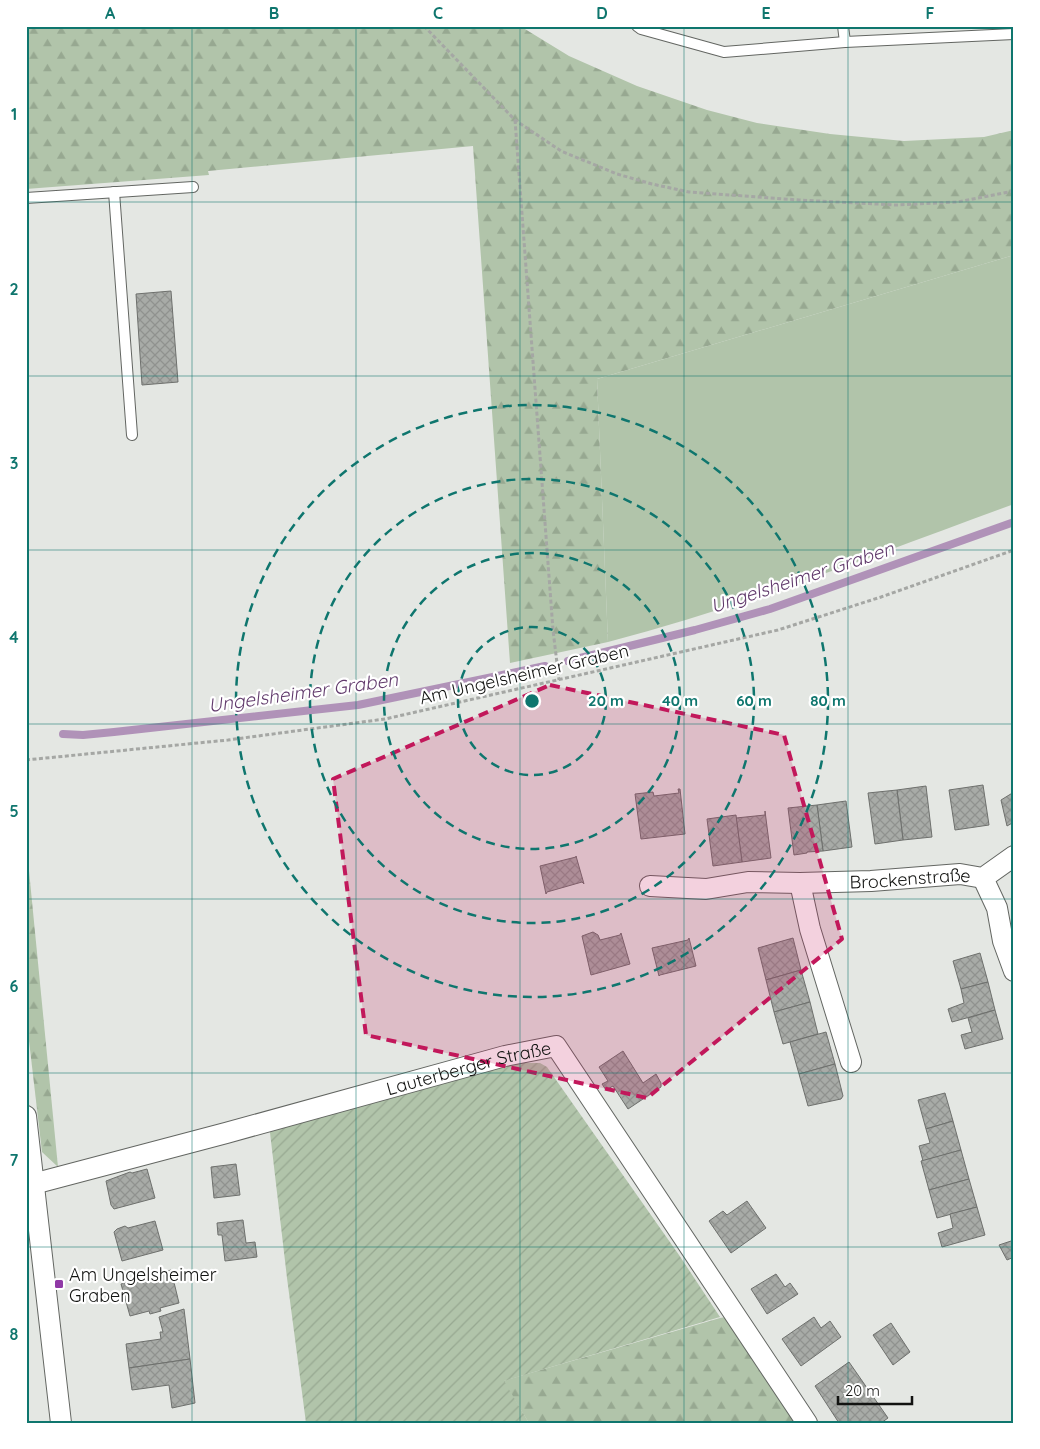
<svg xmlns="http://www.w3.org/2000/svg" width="1040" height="1449" font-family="Quicksand,sans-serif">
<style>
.green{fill:#b1c4aa}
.forest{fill:url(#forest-firs)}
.garden{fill:url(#garden-furrows)}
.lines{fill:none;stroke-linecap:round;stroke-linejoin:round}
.stream{stroke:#b092b8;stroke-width:8}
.building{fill:url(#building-cross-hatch);stroke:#6e706d}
.service-casing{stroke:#636662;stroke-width:12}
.minor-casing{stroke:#636662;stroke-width:22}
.path{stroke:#a5a7a4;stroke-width:3;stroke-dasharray:4 2.5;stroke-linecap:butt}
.service{stroke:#fff;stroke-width:10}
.minor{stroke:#fff;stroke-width:20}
.marked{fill:#c2185b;fill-opacity:0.2;stroke:#c2185b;stroke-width:4;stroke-dasharray:10 6;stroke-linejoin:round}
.grid{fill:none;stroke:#0f766e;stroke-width:1;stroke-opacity:0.55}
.ring{fill:none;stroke:#0f766e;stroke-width:2.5;stroke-dasharray:9 6}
.poi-dot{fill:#9039a6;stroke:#fff;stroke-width:2}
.labels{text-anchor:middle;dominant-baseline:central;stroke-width:4.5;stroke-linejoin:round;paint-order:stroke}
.street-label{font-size:18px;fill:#121311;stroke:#fff}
.poi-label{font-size:18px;fill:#121311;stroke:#fff;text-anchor:start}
.water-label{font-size:19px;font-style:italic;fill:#613a6c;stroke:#fff}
.centre{fill:#0f766e;stroke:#fff;stroke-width:2.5}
.ring-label{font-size:15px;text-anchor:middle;font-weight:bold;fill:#0f766e;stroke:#fff;stroke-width:4.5;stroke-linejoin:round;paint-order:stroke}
.neatline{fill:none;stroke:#0f766e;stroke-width:2}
.grid-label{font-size:16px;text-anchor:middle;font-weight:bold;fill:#0f766e}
</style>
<defs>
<pattern id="forest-firs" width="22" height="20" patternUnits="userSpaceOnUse" patternTransform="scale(1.25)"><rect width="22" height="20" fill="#b1c4aa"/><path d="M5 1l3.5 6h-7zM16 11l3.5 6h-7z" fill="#97a891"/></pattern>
<pattern id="garden-furrows" width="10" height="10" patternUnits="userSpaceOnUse" patternTransform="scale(1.25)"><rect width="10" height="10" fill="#b1c4aa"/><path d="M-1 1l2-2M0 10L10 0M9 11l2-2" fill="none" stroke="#97a891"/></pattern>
<pattern id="building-cross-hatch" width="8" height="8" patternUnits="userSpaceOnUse" patternTransform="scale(1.25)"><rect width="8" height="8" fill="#a8aba7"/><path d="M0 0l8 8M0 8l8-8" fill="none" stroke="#90928f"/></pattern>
</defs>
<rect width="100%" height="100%" fill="#e4e7e3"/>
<path class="green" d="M1014,255V504C880,553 746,606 608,642L597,379Z"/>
<g class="forest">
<path d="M26,26H520L569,56L637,86L707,110L757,123L830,134L904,141L984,137L1014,130V255L597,379L608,642L510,663L473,146L208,171L209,175L26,189Z"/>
<path d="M26,840L58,1167L42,1152L26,1015Z"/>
<path d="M738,1315L811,1423H529L503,1381L720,1318Z"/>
</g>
<path class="garden" d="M515,1063H540L547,1067L679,1255L720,1317L504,1381L529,1423H306L287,1278L269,1124Z"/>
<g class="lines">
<g class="stream">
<path d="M568,661L695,630L770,609L1014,522"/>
<path d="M63,734L83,735L114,732L358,705L545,666"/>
</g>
</g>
<g class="building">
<path d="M171,291L178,382L142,385L136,294Z"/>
<path d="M983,785L989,825L955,830L949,790Z"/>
<path d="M926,786L932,837L903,840L897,790Z"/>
<path d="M678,789H680L685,834L641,839L635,794L653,792L654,796L679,793Z"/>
<path d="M897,790L903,840L875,844L868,793Z"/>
<path d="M1014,792V822L1007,826L1001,800Z"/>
<path d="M846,801L852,847L823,851L817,805Z"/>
<path d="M817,805L823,851L807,852V853L794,855L788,808Z"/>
<path d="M765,811L771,858L742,862L736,818L765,815Z"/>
<path d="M736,815L742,862L713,866L707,819Z"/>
<path d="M576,856L584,884L582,882L547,892L546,894L540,866L576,857Z"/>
<path d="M593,932L598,935L600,940L620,935L621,933L630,964L591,975L582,936Z"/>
<path d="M689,938L696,966L660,975L659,976L652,948L688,940Z"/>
<path d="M793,938L801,970L766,980L758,948Z"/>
<path d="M980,953L988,982L961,989L953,961Z"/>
<path d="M801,970L810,1002L774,1012L766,980Z"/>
<path d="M988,982L995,1010L952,1022L948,1009L964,1003L961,989Z"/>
<path d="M810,1002L818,1034L783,1044L774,1012Z"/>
<path d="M995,1010L1003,1039L965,1049L961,1035L972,1032L968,1018Z"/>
<path d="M826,1032L835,1064L799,1074L790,1042Z"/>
<path d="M623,1051L643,1083L656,1074L661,1083V1087L628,1109L613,1086L606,1090L602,1084L608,1081L599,1067Z"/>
<path d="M835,1064L843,1096L841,1099L808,1106L799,1074Z"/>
<path d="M945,1093L953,1121L926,1129L918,1100Z"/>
<path d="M953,1121L961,1150L923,1161L919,1146L930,1143L926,1129Z"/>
<path d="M961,1150L969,1179L929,1190L921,1161Z"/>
<path d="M236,1164L240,1195L214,1198L211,1167Z"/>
<path d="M147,1169L155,1198L114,1209L111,1205L106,1181L130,1172L132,1173Z"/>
<path d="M969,1179L977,1207L937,1218L929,1190Z"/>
<path d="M747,1201L766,1228L731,1253L709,1221L723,1211L727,1215Z"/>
<path d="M977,1207L985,1235L942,1247L938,1233L953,1228L950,1214Z"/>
<path d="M243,1220L246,1243L255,1242L257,1257L225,1261L222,1235H218L217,1223Z"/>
<path d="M155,1221L163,1250L122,1261L114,1232L117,1229L125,1226L128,1228Z"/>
<path d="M1014,1240V1257L1007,1260L999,1245Z"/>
<path d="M171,1270L179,1303L160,1308L161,1311L150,1314L149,1311L130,1316L121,1284Z"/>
<path d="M776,1274L785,1287L790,1283L798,1294L767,1314L751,1289Z"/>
<path d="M184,1309L190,1359L129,1368L126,1344L161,1339L160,1332H163L159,1317Z"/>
<path d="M814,1317L821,1328L830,1321L841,1337L801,1366L782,1339Z"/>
<path d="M891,1323L910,1352L893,1365L873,1335Z"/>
<path d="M190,1359L195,1403L172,1408L169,1385L132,1390L129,1368Z"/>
<path d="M849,1362L888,1418L881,1423H839L815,1386Z"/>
</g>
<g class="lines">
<defs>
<g id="service">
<path d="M637,26L641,29L724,52L845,42L1014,34"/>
<path d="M843,26L845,42"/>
<path d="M114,192L132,435"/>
<path d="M26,198L193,187"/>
</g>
<g id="minor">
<path d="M983,878L997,908L1003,941L1014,971"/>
<path d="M800,883L810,929L851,1062"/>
<path id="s1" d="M650,886L706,889L748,882L800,883L871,881L960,874L983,878L1014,856"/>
<path d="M26,1116L61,1423"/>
<path id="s2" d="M33,1184L226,1133L505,1056L556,1046L807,1423"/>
</g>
</defs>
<use href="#service" class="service-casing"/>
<use href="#minor" class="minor-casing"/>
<g class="path">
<path d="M424,26L515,120L561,151L617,174L652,184L689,192L799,200L896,205L957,202L1014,191"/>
<path d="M515,120L553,630L559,680"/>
<path d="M26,760L228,740L385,719L778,630L881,597L1014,550"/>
</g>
<use href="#service" class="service"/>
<use href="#minor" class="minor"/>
</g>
<path class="marked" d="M550,685L784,735L842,939L647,1098L366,1035L333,779Z"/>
<path class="grid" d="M192,26V1423M356,26V1423M520,26V1423M684,26V1423M848,26V1423M26,202H1014M26,376H1014M26,550H1014M26,724H1014M26,899H1014M26,1073H1014M26,1247H1014"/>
<g class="ring">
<circle cx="532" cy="701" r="74"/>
<circle cx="532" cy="701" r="148"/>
<circle cx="532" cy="701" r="222"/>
<circle cx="532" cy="701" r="296"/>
</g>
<rect class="poi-dot" x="54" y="1279" width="10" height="10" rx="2.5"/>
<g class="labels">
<g class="street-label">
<text transform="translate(524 674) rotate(-13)">Am Ungelsheimer Graben</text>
<text stroke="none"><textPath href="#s1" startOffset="261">Brockenstraße</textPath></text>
<text stroke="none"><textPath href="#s2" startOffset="451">Lauterberger Straße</textPath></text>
</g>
<g class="poi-label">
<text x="69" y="1274">Am Ungelsheimer<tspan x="69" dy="21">Graben</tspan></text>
</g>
<g class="water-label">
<text transform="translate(802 577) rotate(-18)">Ungelsheimer Graben</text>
<text transform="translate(303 692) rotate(-8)">Ungelsheimer Graben</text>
</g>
</g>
<circle cx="532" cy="701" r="8" class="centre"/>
<g class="ring-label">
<text x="606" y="706">20 m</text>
<text x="680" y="706">40 m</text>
<text x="754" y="706">60 m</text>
<text x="828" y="706">80 m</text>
</g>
<rect width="1040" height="1449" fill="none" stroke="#ffffff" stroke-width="55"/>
<path d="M838 1396v8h74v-8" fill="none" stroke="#121311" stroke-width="2.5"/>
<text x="845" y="1396" font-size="15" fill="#121311" stroke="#ffffff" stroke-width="4" paint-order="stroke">20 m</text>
<rect x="28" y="28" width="984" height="1394" class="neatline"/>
<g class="grid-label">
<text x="110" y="19">A</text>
<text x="274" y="19">B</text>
<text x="438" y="19">C</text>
<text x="602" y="19">D</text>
<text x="766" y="19">E</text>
<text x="930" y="19">F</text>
<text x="14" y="120">1</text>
<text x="14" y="295">2</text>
<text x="14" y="469">3</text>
<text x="14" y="643">4</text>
<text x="14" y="817">5</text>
<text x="14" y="992">6</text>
<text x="14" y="1166">7</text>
<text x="14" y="1340">8</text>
</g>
</svg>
